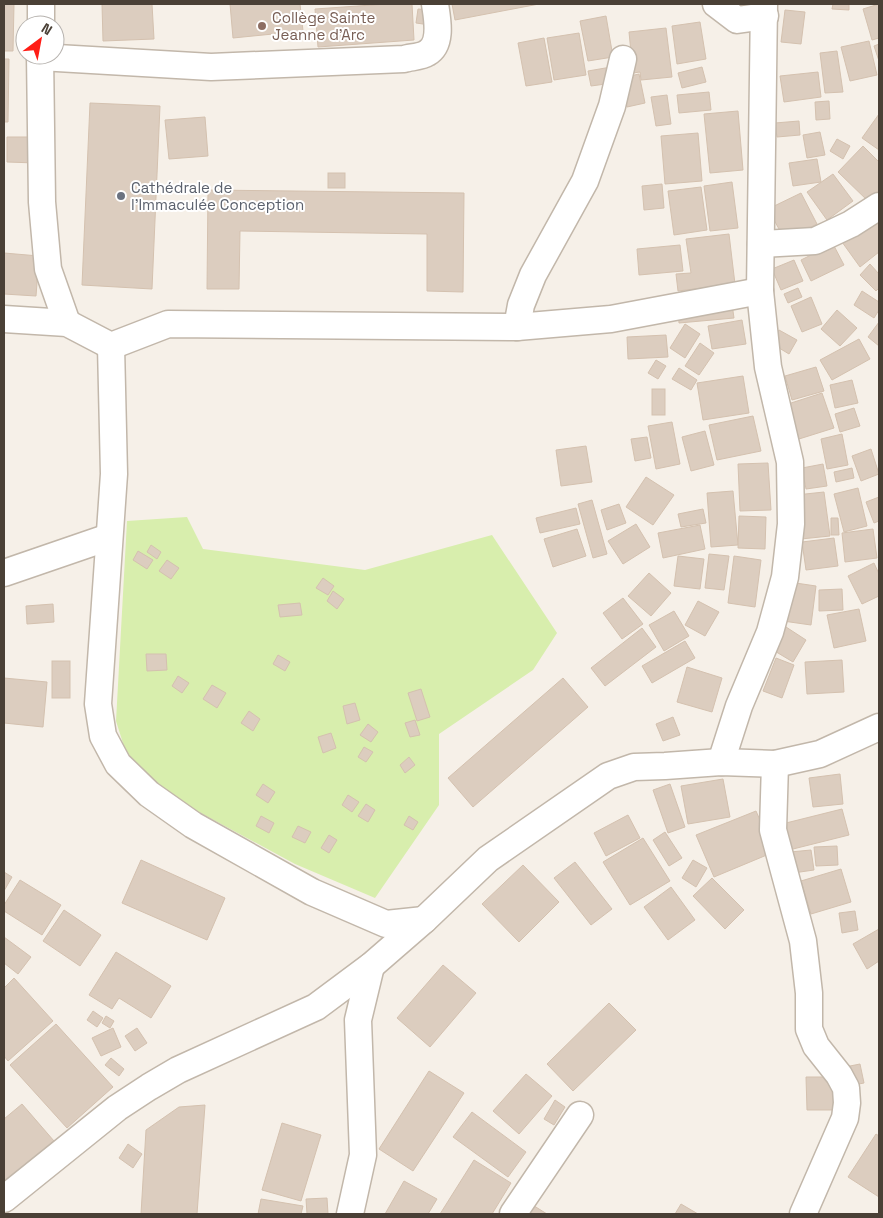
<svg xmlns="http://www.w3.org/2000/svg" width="883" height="1218" font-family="'Space Grotesk',sans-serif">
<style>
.green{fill:#d8eead}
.building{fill:#dccdbf;stroke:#d4c1af}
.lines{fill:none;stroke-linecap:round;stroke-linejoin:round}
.minor-casing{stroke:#c2b7aa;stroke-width:29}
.minor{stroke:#fff;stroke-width:26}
.education-dot{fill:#8d6e63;stroke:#fff;stroke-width:2}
.worship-dot{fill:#6b7280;stroke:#fff;stroke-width:2}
.labels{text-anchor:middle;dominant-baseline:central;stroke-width:4;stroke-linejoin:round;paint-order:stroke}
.education-label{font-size:15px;fill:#785e54;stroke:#fff;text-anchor:start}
.worship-label{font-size:15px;fill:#5b616d;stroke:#fff;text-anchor:start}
</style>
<rect width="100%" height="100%" fill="#f6f0e8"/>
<path class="green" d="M187,517L203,549L365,570L492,535L557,633L533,670L439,734V805L375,898L295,864L199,812L150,782L127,756L116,721L127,521Z"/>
<g class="building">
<path d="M4,4H14L13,51H4Z"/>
<path d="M102,4H152L154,39L103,41Z"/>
<path d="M230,4H300L303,31L233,38Z"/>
<path d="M386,4H412L414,40L318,47L315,9Z"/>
<path d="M452,4H539L455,20Z"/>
<path d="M833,4H849V10L832,9Z"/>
<path d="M879,4V38L872,40L863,9Z"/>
<path d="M418,9L432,10L430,25L416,23Z"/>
<path d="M785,10L805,12L801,44L781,42Z"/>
<path d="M606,16L613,57L588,61L580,21Z"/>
<path d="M700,22L706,59L677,64L672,26Z"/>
<path d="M666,28L672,77L641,80L640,72L633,73L629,32Z"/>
<path d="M579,33L586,75L554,80L547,38Z"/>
<path d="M544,38L552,82L526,86L518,43Z"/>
<path d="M869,41L877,75L850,81L841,47Z"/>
<path d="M879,44V61L874,46Z"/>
<path d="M837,51L843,92L825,93L820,53Z"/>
<path d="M4,59H9L8,122H4Z"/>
<path d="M611,67L613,83L591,86L588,71Z"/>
<path d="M702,67L706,82L682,88L678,73Z"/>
<path d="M818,72L821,97L784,102L780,76Z"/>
<path d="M639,74L645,103L627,107L621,78Z"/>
<path d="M709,92L711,110L679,113L677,95Z"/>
<path d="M667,95L671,124L656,126L651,97Z"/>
<path d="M829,101L830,119L816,120L815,102Z"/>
<path d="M90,103L160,106L152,289L82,285Z"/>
<path d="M738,111L743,170L710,173L704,114Z"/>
<path d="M879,114V150L862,138Z"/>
<path d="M205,117L208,156L169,159L165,120Z"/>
<path d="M799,121L800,135L777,137L775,123Z"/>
<path d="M820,132L825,155L807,158L803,135Z"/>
<path d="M698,133L702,181L665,184L661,136Z"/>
<path d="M7,137H37L36,163L7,162Z"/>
<path d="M837,139L850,146L843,159L830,151Z"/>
<path d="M863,146L879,162V191L869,202L838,172Z"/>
<path d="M817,159L821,182L793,186L789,163Z"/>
<rect x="328" y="173" width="17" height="15"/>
<path d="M833,174L853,201L827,220L807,192Z"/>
<path d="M732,182L738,228L710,231L704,186Z"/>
<path d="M662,184L664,208L644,210L642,186Z"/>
<path d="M701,187L707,230L674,235L668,191Z"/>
<path d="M208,190L464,193L463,292L427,291V234L240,231L239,289H207Z"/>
<path d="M801,193L817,224L785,240L768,209Z"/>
<path d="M875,217L879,223V252L860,267L842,242Z"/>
<path d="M729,234L735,284L678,291L676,274L691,273L686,239Z"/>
<path d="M833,244L844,265L811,281L801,260Z"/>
<path d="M680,245L683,271L639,275L637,249Z"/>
<path d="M4,253L39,256L36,296L4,294Z"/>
<path d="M794,260L803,281L781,290L772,269Z"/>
<path d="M870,264L879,274V288L876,291L860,275Z"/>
<path d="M798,288L802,297L788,303L784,294Z"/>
<path d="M862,291L879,302V310L874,318L854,305Z"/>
<path d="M811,297L822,324L802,332L791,306Z"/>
<path d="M732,304L734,318L679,323L678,309Z"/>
<path d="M837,310L857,328L840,346L821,329Z"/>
<path d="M742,320L746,344L712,349L708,326Z"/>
<path d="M879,322V346L868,337Z"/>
<path d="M685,324L700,334L685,358L670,348Z"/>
<path d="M779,330L797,340L789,354L771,343Z"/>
<path d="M666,335L668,357L628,359L627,337Z"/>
<path d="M859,339L870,359L832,380L820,360Z"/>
<path d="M700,343L714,353L699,375L685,366Z"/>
<path d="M656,360L666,366L658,379L648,373Z"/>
<path d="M816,367L824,391L792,400L785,376Z"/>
<path d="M679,368L697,380L691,390L672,379Z"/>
<path d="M743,376L749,413L703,420L697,383Z"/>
<path d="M852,380L858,403L835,408L830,385Z"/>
<rect x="652" y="389" width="13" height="26"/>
<path d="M822,393L834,428L799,439L788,404Z"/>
<path d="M854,408L860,426L840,432L835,414Z"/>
<path d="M753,416L761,451L717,460L709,425Z"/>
<path d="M672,422L680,464L656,469L648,426Z"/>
<path d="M705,431L714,465L691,471L682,437Z"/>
<path d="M842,434L848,465L827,469L821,439Z"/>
<path d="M647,437L651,458L635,461L631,439Z"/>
<path d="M586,446L592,482L561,486L556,450Z"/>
<path d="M871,449L879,474L861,481L852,456Z"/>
<path d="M768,463L771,510L740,511L738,464Z"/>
<path d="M823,464L827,486L806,489L802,468Z"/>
<path d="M852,468L854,478L836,482L834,472Z"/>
<path d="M646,477L674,495L653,525L626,507Z"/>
<path d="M858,488L867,526L844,532L834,494Z"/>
<path d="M733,491L738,545L711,547L707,493Z"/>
<path d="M824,492L830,536L801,539L796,495Z"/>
<path d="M879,497V521L874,523L866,502Z"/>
<path d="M592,500L607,554L593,558L578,504Z"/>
<path d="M619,504L626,523L607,530L601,510Z"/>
<path d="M576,508L580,524L540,533L536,518Z"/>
<path d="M703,509L706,523L681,527L678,514Z"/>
<path d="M739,516L766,517L765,549L738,548Z"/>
<path d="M831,518H838L839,535H831Z"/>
<path d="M636,524L650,547L623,564L608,541Z"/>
<path d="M700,525L705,549L663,558L658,533Z"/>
<path d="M577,529L586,556L553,567L544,539Z"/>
<path d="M873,529L877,558L845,562L842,533Z"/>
<path d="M834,538L838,566L806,570L802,542Z"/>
<path d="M151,545L161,552L157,559L147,552Z"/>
<path d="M138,551L153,560L147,569L133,560Z"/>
<path d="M709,554L729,556L724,590L705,588Z"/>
<path d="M678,556L704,559L700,589L674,586Z"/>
<path d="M734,556L761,560L755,607L728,603Z"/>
<path d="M167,560L179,568L171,579L159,571Z"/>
<path d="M874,563L879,574V596L862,604L848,576Z"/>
<path d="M649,573L671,593L651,616L628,596Z"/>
<path d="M323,578L334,586L328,595L316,588Z"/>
<path d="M789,582L816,586L811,625L783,621Z"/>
<path d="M842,589L843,610L819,611V590Z"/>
<path d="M333,591L344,599L337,609L327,601Z"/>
<path d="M623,598L643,624L622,639L603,613Z"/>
<path d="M698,601L719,612L705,636L685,625Z"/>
<path d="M300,603L302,615L280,617L278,605Z"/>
<path d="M53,604L54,622L27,624L26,606Z"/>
<path d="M859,609L866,641L834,648L827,615Z"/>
<path d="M674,611L689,636L664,651L649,625Z"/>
<path d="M786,627L806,640L793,662L773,650Z"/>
<path d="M642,628L656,647L605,686L591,668Z"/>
<path d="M685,641L695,658L652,683L642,666Z"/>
<path d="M146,654H166L167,670L147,671Z"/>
<path d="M278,655L290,662L285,671L273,664Z"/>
<path d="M776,658L794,665L782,698L763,691Z"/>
<path d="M842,660L844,692L807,694L805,662Z"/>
<rect x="52" y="661" width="18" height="37"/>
<path d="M687,667L722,678L712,712L677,702Z"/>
<path d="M178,676L189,683L182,693L172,686Z"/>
<path d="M4,678L47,682L43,727L4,723Z"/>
<path d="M563,678L588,707L473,807L448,778Z"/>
<path d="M212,685L226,693L217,708L203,699Z"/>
<path d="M421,689L430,717L417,721L408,693Z"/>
<path d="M355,703L360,720L347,724L343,706Z"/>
<path d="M249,711L260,719L253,731L241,723Z"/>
<path d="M673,717L680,735L663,741L656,724Z"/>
<path d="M415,720L420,735L410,737L405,723Z"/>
<path d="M368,724L378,732L371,742L360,735Z"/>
<path d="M331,733L336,748L323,753L318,737Z"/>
<path d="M364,747L373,752L366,762L358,757Z"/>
<path d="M409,757L415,765L405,773L400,765Z"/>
<path d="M840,774L843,804L813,807L809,778Z"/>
<path d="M723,779L730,817L688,824L681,786Z"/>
<path d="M263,784L275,792L268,803L256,795Z"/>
<path d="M670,784L685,827L668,833L653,790Z"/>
<path d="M348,795L359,802L352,812L342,805Z"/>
<path d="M366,804L375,810L368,822L358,816Z"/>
<path d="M842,809L849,835L789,850L782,824Z"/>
<path d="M756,811L774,852L714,877L696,835Z"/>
<path d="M628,815L640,838L606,856L594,833Z"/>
<path d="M261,816L274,823L269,833L256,826Z"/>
<path d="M409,816L418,822L413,830L404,825Z"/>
<path d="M298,826L311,832L305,843L292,837Z"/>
<path d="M665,832L682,858L669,866L653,840Z"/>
<path d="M329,835L337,840L329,853L321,848Z"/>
<path d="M643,838L670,881L630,905L603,862Z"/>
<path d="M837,846L838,865L816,866L814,847Z"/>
<path d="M811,850L814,870L793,873L790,852Z"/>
<path d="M141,860L225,898L207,940L122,903Z"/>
<path d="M693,860L707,868L696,887L682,878Z"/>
<path d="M575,862L612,909L591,925L554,878Z"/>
<path d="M523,865L559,902L519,942L482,904Z"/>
<path d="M841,869L851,902L811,914L801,881Z"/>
<path d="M4,872L12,877L4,891Z"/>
<path d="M712,878L744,910L725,929L693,896Z"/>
<path d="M20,880L61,905L42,935L4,911V905Z"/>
<path d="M671,887L695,920L668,940L644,907Z"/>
<path d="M64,910L101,935L80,966L43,941Z"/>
<path d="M855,911L858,930L842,933L839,913Z"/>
<path d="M879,929V961L867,969L853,944Z"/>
<path d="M4,937L31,957L18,974L4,963Z"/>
<path d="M116,952L171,986L151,1018L119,998L112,1009L89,995Z"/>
<path d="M443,965L476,993L430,1047L397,1018Z"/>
<path d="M14,978L53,1021L8,1061L4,1056V988Z"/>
<path d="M609,1003L636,1030L573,1091L547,1064Z"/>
<path d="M93,1011L103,1018L97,1027L87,1020Z"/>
<path d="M106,1016L114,1021L110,1028L102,1023Z"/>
<path d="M56,1024L113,1087L67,1128L10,1065Z"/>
<path d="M113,1028L121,1047L101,1056L92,1038Z"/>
<path d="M137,1028L147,1043L135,1051L125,1036Z"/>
<path d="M111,1058L124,1069L119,1076L105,1065Z"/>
<path d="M860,1064L864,1083L849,1086L845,1067Z"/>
<path d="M429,1071L464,1093L413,1171L379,1149Z"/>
<path d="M526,1074L552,1096L519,1134L493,1111Z"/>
<path d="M806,1077H839L840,1110H807Z"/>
<path d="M555,1100L565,1107L554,1125L544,1119Z"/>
<path d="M22,1104L54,1141L4,1184V1119Z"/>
<path d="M205,1105L197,1214H141L146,1130L179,1107Z"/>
<path d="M472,1112L526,1152L508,1177L453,1137Z"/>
<path d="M282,1123L321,1135L301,1201L262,1190Z"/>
<path d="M876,1134L879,1136V1197L848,1177Z"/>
<path d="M128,1144L142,1154L133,1168L119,1158Z"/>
<path d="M474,1160L511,1183L492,1214H440Z"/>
<path d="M404,1181L437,1199L428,1214H385Z"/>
<path d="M327,1198L328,1214H307L306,1199Z"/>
<path d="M261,1199L303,1206L301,1214H258Z"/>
<path d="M531,1204L547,1214H525Z"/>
<path d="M681,1204L698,1214H675Z"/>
</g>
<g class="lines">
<defs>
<g id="minor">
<path d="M716,4L737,20L765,16"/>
<path d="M41,25V4"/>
<path d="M40,55L42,202L48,269L67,323"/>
<path d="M40,57L211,67L404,59C410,57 421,57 427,53C443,44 437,18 435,4"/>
<path d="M761,244L815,241L851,224L879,206"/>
<path d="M4,319L67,323L111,346L168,324L517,327L611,319L760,291"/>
<path d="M517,327L521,305L533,275L585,181L612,106L623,59"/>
<path d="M111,346L114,474L98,704L103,736L118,764L149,794L193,825L312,892L386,924L424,920"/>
<path d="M4,573L109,537"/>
<path d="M721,762L739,706L770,632L785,577L791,524L790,462L768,367L760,291L764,4"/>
<path d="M775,764L773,830L803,941L809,993V1029L816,1046L839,1075L846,1088L847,1103L845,1118L803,1214"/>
<path d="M4,1199L117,1108L149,1087L178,1070L316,1007L371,966L424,920L488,859L608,776L634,767L665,766L721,762L775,764L820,754L879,727"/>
<path d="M350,1214L363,1155L358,1020L371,966"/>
<path d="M513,1214L580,1115"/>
</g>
</defs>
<use href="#minor" class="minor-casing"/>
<use href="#minor" class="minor"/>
</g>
<circle class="education-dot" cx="262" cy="26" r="5"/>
<circle class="worship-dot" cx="121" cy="196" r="5"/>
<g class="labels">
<g class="education-label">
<text x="272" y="17">Collège Sainte<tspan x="272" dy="17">Jeanne d'Arc</tspan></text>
</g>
<g class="worship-label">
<text x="131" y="187">Cathédrale de<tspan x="131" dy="17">l'Immaculée Conception</tspan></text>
</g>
</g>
<rect width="883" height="1218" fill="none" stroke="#4a4036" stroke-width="10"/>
<g transform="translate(40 40) rotate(32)"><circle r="24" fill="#ffffff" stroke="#b7b3af"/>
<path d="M0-4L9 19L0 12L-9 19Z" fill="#ff1d16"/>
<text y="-8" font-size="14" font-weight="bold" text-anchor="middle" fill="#4a4036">N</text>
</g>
</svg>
